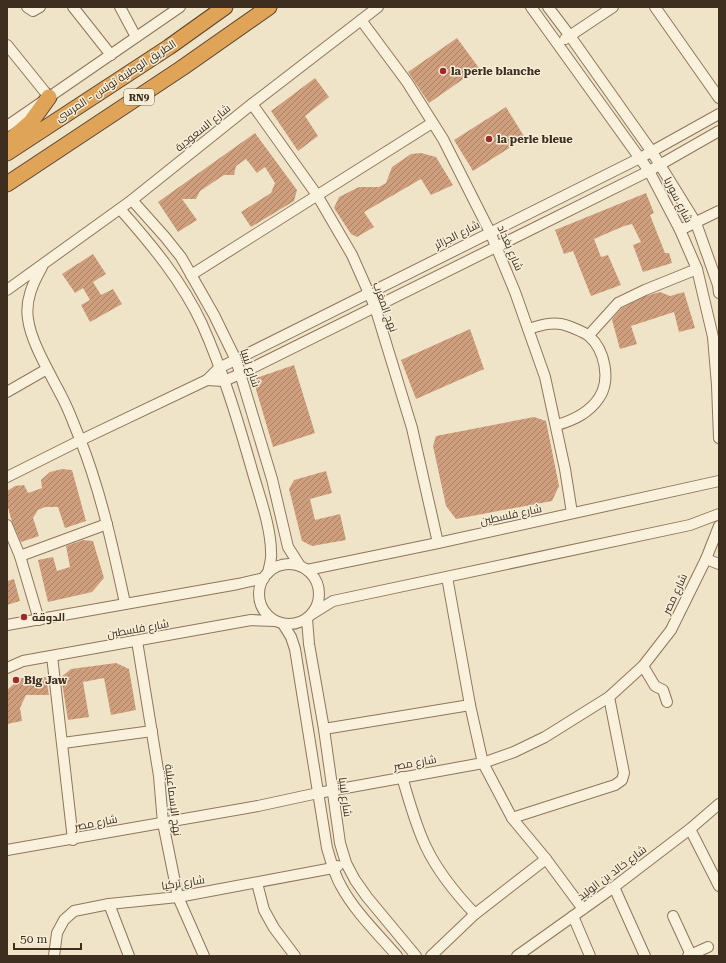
<svg xmlns="http://www.w3.org/2000/svg" width="726" height="963" font-family="'Roboto Serif',Cairo,serif">
<style>
.building{fill:url(#building-hatch)}
.lines{fill:none;stroke-linecap:round;stroke-linejoin:round}
.minor-casing{stroke:#8d765c;stroke-width:12}
.highway-casing{stroke:#5b4430;stroke-width:17}
.minor{stroke:#faf1dc;stroke-width:10}
.highway{stroke:#e0a458;stroke-width:15}
.poi-dot{fill:#9e2a2b;stroke:#f7eed8;stroke-width:1.5}
.labels{text-anchor:middle;dominant-baseline:central;stroke-width:3;stroke-linejoin:round;paint-order:stroke}
.shield{fill:#f7eed8;stroke:#756857;stroke-width:1}
.shield-label{font-size:10px;font-weight:bold;fill:#3d2e20}
.poi-label{font-size:11px;font-weight:bold;fill:#3d2e20;stroke:#f7eed8;text-anchor:start}
.street-label{font-size:11px;fill:#3d2e20;stroke:#f7eed8}
</style>
<defs>
<pattern id="building-hatch" width="6" height="6" patternUnits="userSpaceOnUse"><rect width="6" height="6" fill="#cf9f7d"/><path d="M-1 1l2-2M0 6l6-6M5 7l2-2" fill="none" stroke="#a98266"/></pattern>
</defs>
<rect width="100%" height="100%" fill="#f0e4c8"/>
<g class="building">
<path d="M457,38L479,68L429,103L408,72Z"/>
<path d="M315,78L329,97L305,116L318,136L298,151L271,111Z"/>
<path d="M506,107L525,138L473,171L454,140Z"/>
<path d="M255,133L297,190L294,201L251,227L241,212L271,193L275,183L265,167L257,173L246,159L236,166L234,175H224L200,191L196,199H182L197,220L178,232L158,202Z"/>
<path d="M421,153L436,157L453,185L431,195L421,179L364,212L374,227L357,237L351,234L334,208L339,197L359,187H379L386,183L392,167L411,154Z"/>
<path d="M646,193L654,213L650,215L665,253H669L672,263L643,272L633,245L641,242L632,224L624,226L594,239L601,257L608,255L621,285L591,296L573,251L564,254L555,230Z"/>
<path d="M93,254L106,274L93,282L101,295L113,289L122,304L90,322L81,305L90,300L83,288L75,293L62,274Z"/>
<path d="M660,292L670,296L684,292L695,328L679,332L674,312L631,326L637,344L620,349L612,320L613,318L622,308L646,296Z"/>
<path d="M470,329L484,369L416,399L401,360Z"/>
<path d="M294,365L315,433L273,447L253,379Z"/>
<path d="M534,417L546,421L559,486L552,501L456,519L446,506L433,446L436,436Z"/>
<path d="M62,469L72,470L86,521L65,528L58,507H45L38,510L33,518L39,536L21,542L12,522L7,504V491L15,486L24,485L28,493L42,488L41,480L50,472Z"/>
<path d="M326,471L332,493L310,499L315,520L340,514L346,540L312,546L302,541L289,489L294,480Z"/>
<path d="M83,540L93,541L104,578L92,592L48,602L38,560L53,557L57,571L70,567L66,546Z"/>
<path d="M14,579L20,601L7,605V581Z"/>
<path d="M116,663L129,669L136,710L111,715L104,678L83,682L89,717L68,720L61,677L71,669Z"/>
<path d="M46,677L49,695H26L20,708L22,721L7,724V690L21,678Z"/>
</g>
<g class="lines">
<defs>
<g id="minor">
<path d="M27,7L33,11L40,7"/>
<path d="M73,7L111,55"/>
<path d="M120,7L136,37"/>
<path d="M531,7L649,171L680,230L697,269L713,337L717,385L719,438"/>
<path d="M548,7L570,36L652,152L696,223L718,285L719,293"/>
<path d="M655,7L719,98"/>
<path d="M361,20L407,82L443,139L490,232L515,292L545,377L565,469L572,513"/>
<path d="M565,39L613,7"/>
<path d="M7,45L49,97"/>
<path d="M252,104L317,195L352,255L375,307L412,428L438,543"/>
<path d="M7,126L180,7"/>
<path d="M132,200L165,237L181,257L214,315L236,360L272,479L288,547L300,566"/>
<path d="M120,209C151,244 182,281 202,324C223,371 238,421 252,470C259,495 271,527 271,552C272,559 269,567 268,573"/>
<path d="M680,230L719,211"/>
<path d="M42,267C33,283 25,300 28,319C31,343 51,375 62,397C69,410 74,425 80,439C101,492 113,548 125,603"/>
<path d="M191,275L432,123"/>
<path d="M7,290L132,200L252,104L378,7"/>
<path d="M528,329C539,326 549,322 561,324C567,325 584,332 589,336C605,350 611,380 599,398C589,413 574,420 557,425"/>
<path d="M589,335L618,303L645,290L697,269"/>
<path d="M207,380L224,381L240,374L649,171L719,131"/>
<path d="M7,392L47,369"/>
<path d="M7,477L81,440L207,380L219,368L640,158L719,114"/>
<path d="M7,525L20,556L39,620"/>
<path d="M20,556L107,524"/>
<path d="M706,559L719,564"/>
<circle cx="289" cy="594" r="30"/>
<path d="M307,570L438,543L719,481"/>
<path d="M447,577L470,705L483,763L512,818L546,859L583,909"/>
<path d="M312,614L333,601L690,525L719,514"/>
<path d="M307,619L309,644L324,729L340,843L346,863L355,880L367,897L416,956"/>
<path d="M283,624L291,637L295,649L327,848C331,861 334,874 341,886C355,912 378,934 397,956"/>
<path d="M7,625L238,584L264,578"/>
<path d="M137,641L159,776L163,823L178,897L204,956"/>
<path d="M52,656L73,840"/>
<path d="M643,666L655,686L663,690L667,702"/>
<path d="M7,668L23,661L251,620L274,621"/>
<path d="M324,729L470,705"/>
<path d="M63,743L152,731"/>
<path d="M402,777C409,800 415,824 426,847C438,872 456,894 475,914"/>
<path d="M512,818L615,785L622,780L624,773L609,697"/>
<path d="M690,829L719,886"/>
<path d="M7,850L258,806L318,793L483,763L514,752L545,737L609,697L643,666L671,630L706,559L719,526"/>
<path d="M257,883L264,910L274,928L295,956"/>
<path d="M614,887L645,956"/>
<path d="M109,904L129,956"/>
<path d="M573,916L590,956"/>
<path d="M673,916L691,955"/>
<path d="M54,956L57,933L64,920L74,911L109,904L178,897L333,868L338,866"/>
<path d="M431,956L475,914L546,859"/>
<path d="M517,956L614,887L690,829L719,804"/>
<path d="M688,956L708,947"/>
</g>
<g id="highway">
<path d="M7,143L31,122L49,97"/>
<path d="M7,153L169,47L225,7"/>
<path d="M7,184L182,68L269,7"/>
</g>
</defs>
<use href="#minor" class="minor-casing"/>
<use href="#highway" class="highway-casing"/>
<use href="#minor" class="minor"/>
<use href="#highway" class="highway"/>
</g>
<g class="poi-dot">
<circle cx="443" cy="71" r="4"/>
<circle cx="489" cy="139" r="4"/>
<circle cx="24" cy="617" r="4"/>
<circle cx="16" cy="680" r="4"/>
</g>
<g class="labels">
<rect class="shield" x="124" y="89" width="30" height="16" rx="3"/>
<g class="shield-label">
<text x="139" y="97">RN9</text>
</g>
<g class="poi-label">
<text x="451" y="71">la perle blanche</text>
<text x="497" y="139">la perle bleue</text>
<text x="32" y="617">الدوقة</text>
<text x="24" y="680">Big Jaw</text>
</g>
<g class="street-label">
<text transform="translate(116 81) rotate(-33)">الطريق الوطنية تونس - المرسى</text>
<text transform="translate(203 128) rotate(-39)">شارع السعودية</text>
<text transform="translate(678 200) rotate(63)">شارع سوريا</text>
<text transform="translate(457 235) rotate(-27)">شارع الجزائر</text>
<text transform="translate(510 248) rotate(67)">شارع بغداد</text>
<text transform="translate(385 307) rotate(70)">نهج المغرب</text>
<text transform="translate(250 368) rotate(71)">شارع ليبيا</text>
<text transform="translate(511 515) rotate(-12)">شارع فلسطين</text>
<text transform="translate(675 594) rotate(-65)">شارع مصر</text>
<text transform="translate(138 629) rotate(-10)">شارع فلسطين</text>
<text transform="translate(415 763) rotate(-10)">شارع مصر</text>
<text transform="translate(345 797) rotate(82)">شارع ليبيا</text>
<text transform="translate(173 800) rotate(83)">نهج الإسماعيلية</text>
<text transform="translate(96 823) rotate(-11)">شارع مصر</text>
<text transform="translate(612 873) rotate(-37)">شارع خالد بن الوليد</text>
<text transform="translate(183 883) rotate(-9)">شارع تركيا</text>
</g>
</g>
<rect width="726" height="963" fill="none" stroke="#3d2e20" stroke-width="16"/>
<path d="M14 943v6h67v-6" fill="none" stroke="#3d2e20" stroke-width="2"/>
<text x="20" y="943" font-size="12" fill="#3d2e20" stroke="#f7eed8" stroke-width="3" paint-order="stroke">50 m</text>
</svg>
